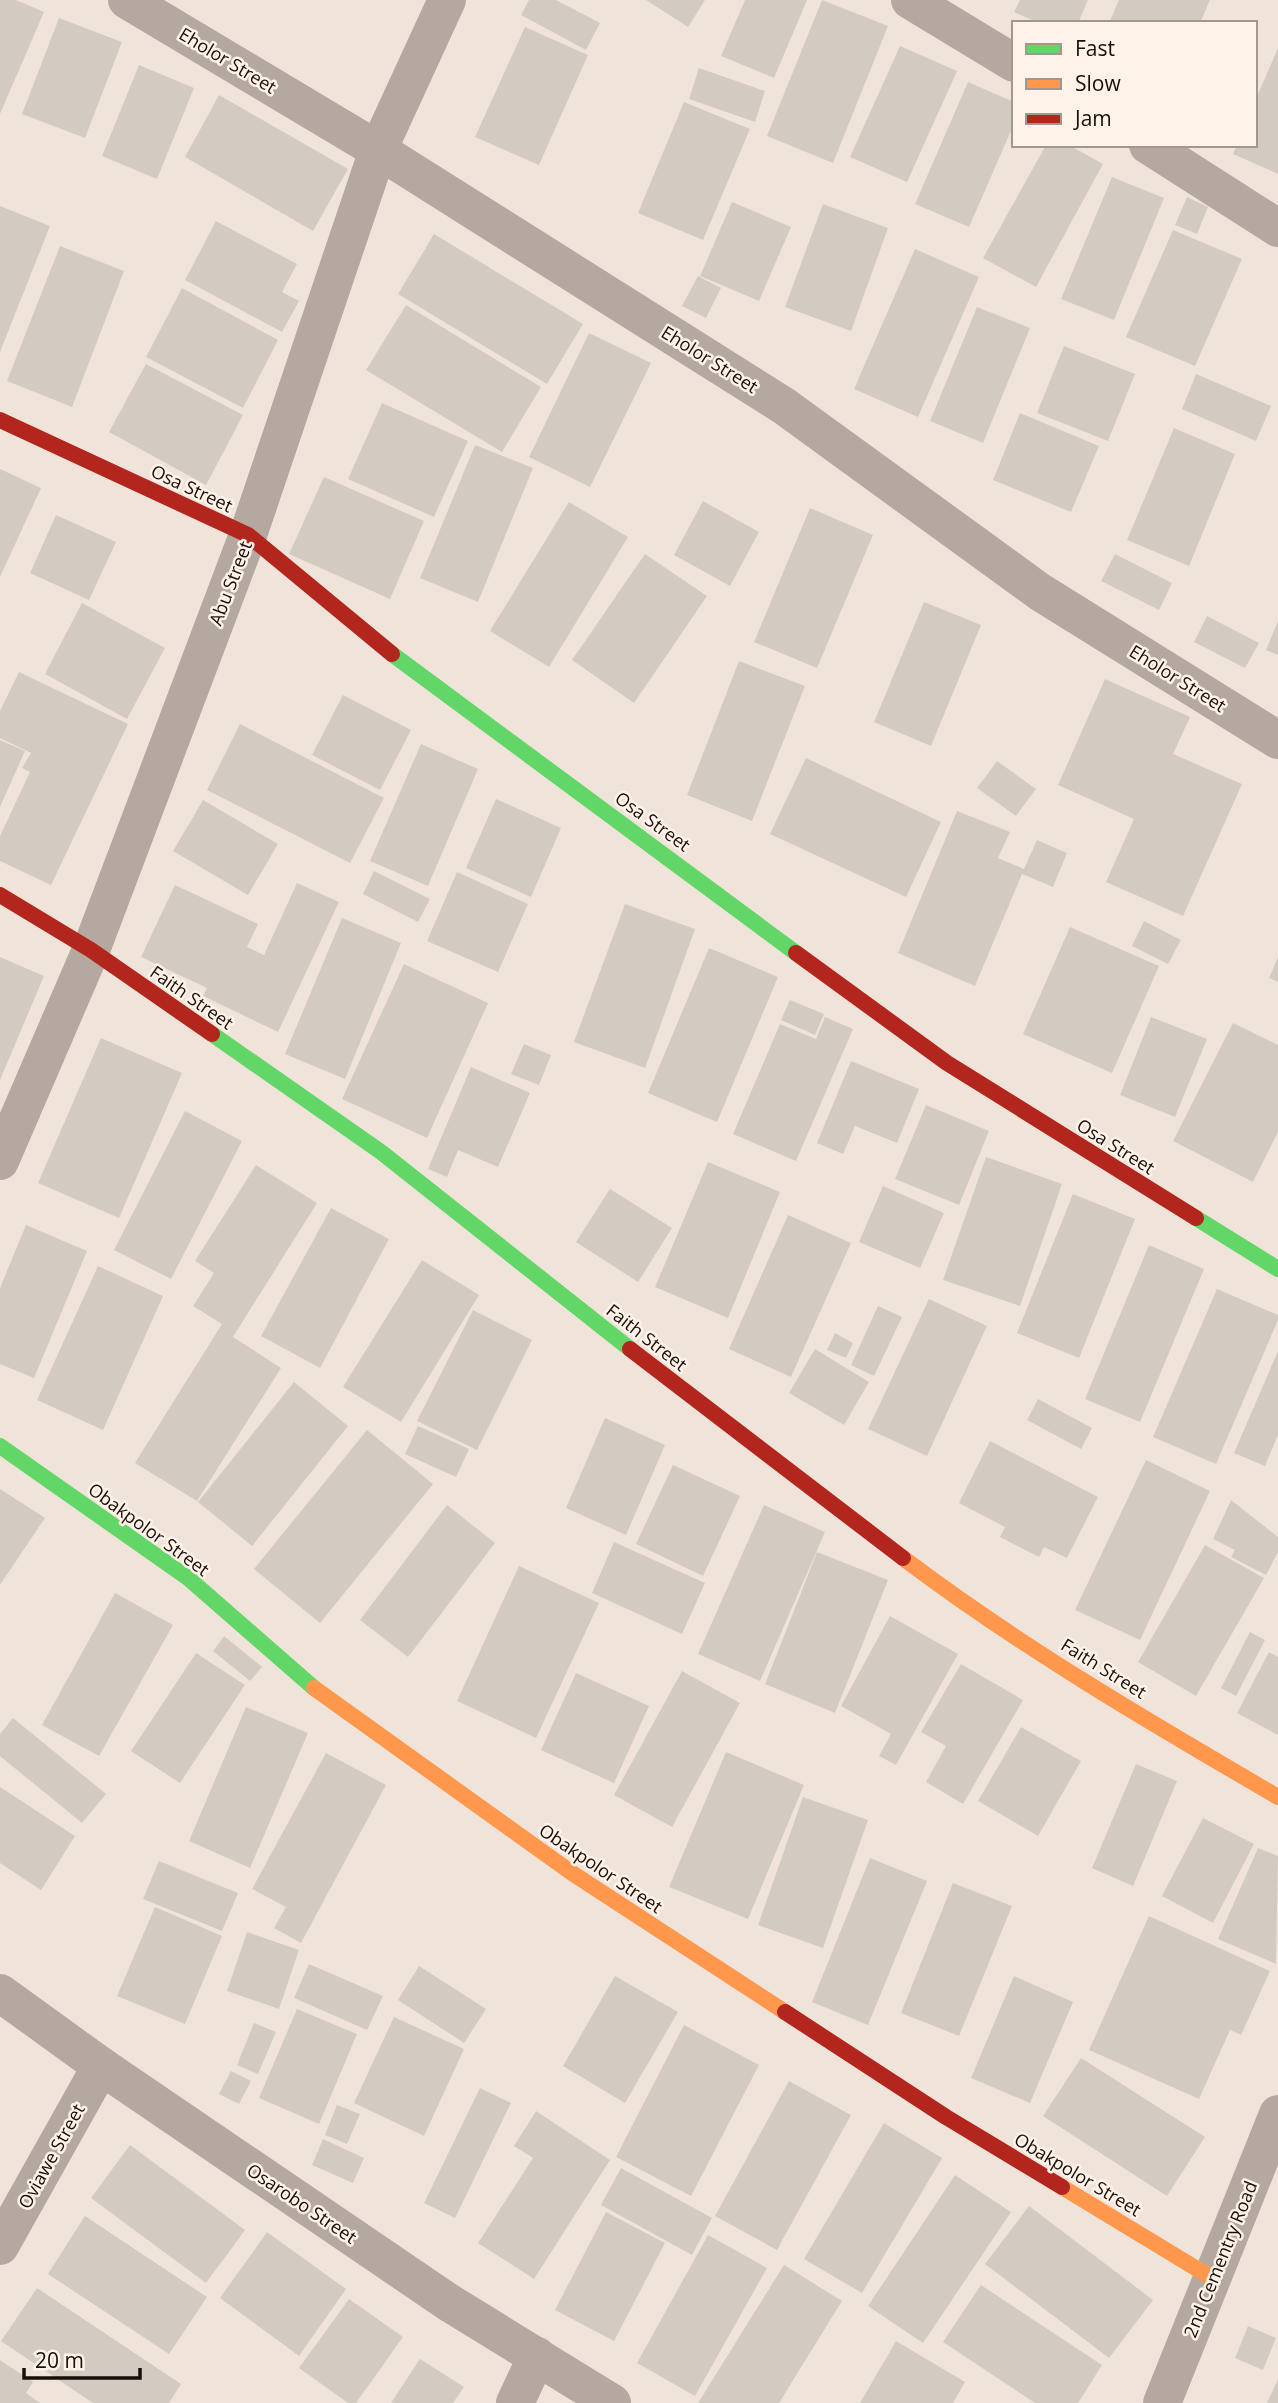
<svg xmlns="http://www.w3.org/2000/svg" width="1278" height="2403" font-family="'Open Sans',sans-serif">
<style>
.building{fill:#d3cbc2}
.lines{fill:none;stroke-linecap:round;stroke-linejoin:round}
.street{stroke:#b4a8a0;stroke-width:38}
.fast{stroke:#63d668;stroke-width:16}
.slow{stroke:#ff974d;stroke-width:16}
.jam{stroke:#b3261e;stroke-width:16}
.labels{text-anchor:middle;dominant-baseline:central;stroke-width:5;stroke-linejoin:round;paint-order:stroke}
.street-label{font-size:18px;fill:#160f0a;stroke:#fff2e8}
</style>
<rect width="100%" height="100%" fill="#f0e4da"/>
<g class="building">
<path d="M0,0H16L44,12L0,114Z"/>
<path d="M529,0H556L600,23L586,50L521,15Z"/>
<path d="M646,0H705L688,27Z"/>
<path d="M745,0H807L774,78L721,56Z"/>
<path d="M822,0L888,26L833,163L767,136Z"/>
<path d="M1020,0H1088L1078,23H1039L1014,12Z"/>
<path d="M1119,0H1210L1200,23H1109Z"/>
<path d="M59,18L122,42L85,138L22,114Z"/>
<path d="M525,27L588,55L539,165L475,137Z"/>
<path d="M900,46L957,71L907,182L850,157Z"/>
<path d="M1278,48V174L1233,154L1237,145H1255V101Z"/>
<path d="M139,65L194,88L157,179L102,156Z"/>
<path d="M699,68L765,91L755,122L689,99Z"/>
<path d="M968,82L1014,102V124L969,227L915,204Z"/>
<path d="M219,95L348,169L313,231L185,157Z"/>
<path d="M684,102L750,129L703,240L638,213Z"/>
<path d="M1046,145H1069L1103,164L1036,287L983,258Z"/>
<path d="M1112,177L1164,198L1114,320L1061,299Z"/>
<path d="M1187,197L1208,207L1197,234L1175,225Z"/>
<path d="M732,202L791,227L759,301L700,276Z"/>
<path d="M823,204L888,228L851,331L785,307Z"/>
<path d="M0,206L50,226L0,352Z"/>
<path d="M216,221L297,264L282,292L299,301L282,332L185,280Z"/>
<path d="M1173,230L1242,259L1195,366L1126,337Z"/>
<path d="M434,234L583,324L547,384L398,294Z"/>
<path d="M60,246L124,271L72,407L7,381Z"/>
<path d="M915,249L979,277L918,417L854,389Z"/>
<path d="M698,276L721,288L706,318L682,306Z"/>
<path d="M182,288L278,340L243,408L146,357Z"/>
<path d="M406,305L541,387L502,452L366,370Z"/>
<path d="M977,307L1030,328L983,443L930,421Z"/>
<path d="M589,333L651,363L590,487L529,457Z"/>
<path d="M1064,346L1135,374L1108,441L1037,413Z"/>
<path d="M146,364L243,415L206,485L109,432Z"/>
<path d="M1196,374L1271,406L1256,441L1182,409Z"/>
<path d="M382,403L468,441L434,517L348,479Z"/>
<path d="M1020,413L1099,446L1071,512L993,480Z"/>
<path d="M1174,428L1235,454L1189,566L1127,540Z"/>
<path d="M475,445L533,468L478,602L420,578Z"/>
<path d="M0,469L41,488L0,577Z"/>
<path d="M324,477L424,521L390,599L289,554Z"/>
<path d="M703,501L759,532L730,586L674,555Z"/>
<path d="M569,502L628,537L549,667L490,631Z"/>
<path d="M810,508L873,535L817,668L754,642Z"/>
<path d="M56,515L116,542L89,600L30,573Z"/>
<path d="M645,554L707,596L634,703L572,660Z"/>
<path d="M1115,554L1172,583L1159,610L1101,581Z"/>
<path d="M924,602L981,625L931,746L874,722Z"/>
<path d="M82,603L165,648L127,719L45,674Z"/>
<path d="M1207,616L1259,643L1245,668L1194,642Z"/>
<path d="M1278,621V655L1266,650Z"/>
<path d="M739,661L805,686L752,821L687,795Z"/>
<path d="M19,672L128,724L51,885L0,861V836L30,772L22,768L31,753L0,738V711Z"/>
<path d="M1105,679L1190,717L1173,754L1242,784L1183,916L1106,882L1134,819L1058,785Z"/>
<path d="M343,695L411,730L380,790L312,755Z"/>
<path d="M240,724L384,798L350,863L207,790Z"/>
<path d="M0,740L25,751L0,807Z"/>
<path d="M421,744L478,769L428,886L370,861Z"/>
<path d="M806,758L941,822L906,897L770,834Z"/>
<path d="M997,761L1036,789L1016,816L977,788Z"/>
<path d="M496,799L561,828L531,897L466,868Z"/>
<path d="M203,800L278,844L248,895L173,851Z"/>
<path d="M957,811L1010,832L998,858L1024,869L1037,840L1067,853L1053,887L1022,874L975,986L898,953Z"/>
<path d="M374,871L430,899L418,922L363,894Z"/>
<path d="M457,872L528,904L498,972L427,941Z"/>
<path d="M297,883L339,902L278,1032L203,996L207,988L141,957L175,885L258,924L247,947L264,955Z"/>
<path d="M625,904L695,929L645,1068L574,1042Z"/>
<path d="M342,918L401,943L345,1079L285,1054Z"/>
<path d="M1144,921L1181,940L1168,964L1132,946Z"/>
<path d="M1070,927L1159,966L1112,1073L1023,1034Z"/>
<path d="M709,948L778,977L717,1122L648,1093Z"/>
<path d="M0,957L44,976L0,1080Z"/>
<path d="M1278,957V982L1269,978Z"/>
<path d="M404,964L488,1003L427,1138L342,1099Z"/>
<path d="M790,1000L824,1014L815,1035L781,1020Z"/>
<path d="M825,1017L853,1029L796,1161L733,1134L780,1024L816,1039Z"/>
<path d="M1151,1017L1207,1039L1175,1117L1120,1095Z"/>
<path d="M1233,1023L1278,1045V1132L1253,1182L1173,1141Z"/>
<path d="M101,1038L182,1073L119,1218L38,1183Z"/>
<path d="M524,1044L551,1055L539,1085L511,1074Z"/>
<path d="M851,1061L919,1089L897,1143L855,1126L843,1154L817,1143Z"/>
<path d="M471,1067L530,1093L498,1167L458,1150L447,1177L428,1169Z"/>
<path d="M926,1105L989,1131L959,1205L895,1179Z"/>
<path d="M185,1111L242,1141L171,1279L114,1250Z"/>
<path d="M986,1157L1062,1184L1020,1306L943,1280Z"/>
<path d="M708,1162L780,1192L728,1318L655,1287Z"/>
<path d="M256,1165L317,1203L233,1337L281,1368L197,1501L135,1463L222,1324L193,1306L214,1273L195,1261Z"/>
<path d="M883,1186L944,1213L920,1268L859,1242Z"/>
<path d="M610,1189L672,1228L638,1282L576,1242Z"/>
<path d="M1073,1194L1135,1219L1079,1358L1017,1333Z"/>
<path d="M331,1208L389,1239L320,1368L261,1336Z"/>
<path d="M788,1215L851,1243L791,1377L729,1349Z"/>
<path d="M26,1225L87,1251L34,1378L0,1364V1288Z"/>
<path d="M1149,1245L1204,1269L1140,1422L1085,1399Z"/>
<path d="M422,1260L479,1295L401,1422L343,1387Z"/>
<path d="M98,1266L163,1296L103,1430L37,1400Z"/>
<path d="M1217,1289L1278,1315V1320L1216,1464L1153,1437Z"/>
<path d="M929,1299L987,1326L927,1456L868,1429Z"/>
<path d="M878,1306L902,1317L874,1376L851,1365Z"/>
<path d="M473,1310L532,1340L477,1450L417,1421Z"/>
<path d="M835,1333L853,1343L846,1358L827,1350Z"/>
<path d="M815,1349L869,1382L844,1425L789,1393Z"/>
<path d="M1278,1351V1435L1265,1466L1234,1453Z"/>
<path d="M294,1382L348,1426L252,1546L198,1502Z"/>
<path d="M1038,1399L1092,1428L1081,1449L1027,1420Z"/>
<path d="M605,1418L665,1445L626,1535L566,1508Z"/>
<path d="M418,1426L469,1449L456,1477L405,1454Z"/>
<path d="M367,1430L433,1484L320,1623L254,1569Z"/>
<path d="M990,1441L1098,1497L1067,1558L1044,1547L1039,1557L1000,1537L1005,1527L959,1503Z"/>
<path d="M1146,1460L1210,1491L1140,1640L1075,1610Z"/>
<path d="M673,1465L740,1496L703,1576L636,1544Z"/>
<path d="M0,1489L45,1518L0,1585Z"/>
<path d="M1231,1500L1278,1537V1552L1266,1575L1231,1557L1235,1550L1213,1539Z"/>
<path d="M447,1505L495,1543L408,1657L360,1620Z"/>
<path d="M764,1505L825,1532L760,1681L698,1654Z"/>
<path d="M614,1542L705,1583L682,1634L592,1593Z"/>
<path d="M1205,1545L1264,1578L1196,1696L1138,1662Z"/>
<path d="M817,1552L888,1580L835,1713L765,1684Z"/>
<path d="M519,1566L599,1603L536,1738L457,1701Z"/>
<path d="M115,1593L173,1625L99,1756L42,1725Z"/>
<path d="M890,1616L958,1654L896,1765L879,1756L891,1734L841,1706Z"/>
<path d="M1250,1632L1265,1640L1236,1696L1221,1688Z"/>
<path d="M224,1636L262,1667L250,1681L213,1651Z"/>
<path d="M1269,1652L1278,1657V1735L1237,1713Z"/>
<path d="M196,1653L245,1685L180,1783L131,1751Z"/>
<path d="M961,1664L1023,1700L963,1804L926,1782L946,1746L921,1732Z"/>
<path d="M682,1671L740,1703L672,1827L614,1795Z"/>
<path d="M576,1673L649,1706L614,1783L541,1750Z"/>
<path d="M246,1707L308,1733L250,1868L189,1841Z"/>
<path d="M13,1718L106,1794L82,1823L0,1756V1734Z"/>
<path d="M1021,1727L1081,1761L1038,1836L978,1801Z"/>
<path d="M726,1752L804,1785L748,1919L669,1887Z"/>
<path d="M326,1753L386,1785L301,1943L274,1928L286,1907L252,1889Z"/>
<path d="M1136,1764L1177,1781L1133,1886L1092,1868Z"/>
<path d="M0,1787L75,1836L41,1890L0,1863Z"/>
<path d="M803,1797L868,1820L823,1948L758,1925Z"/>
<path d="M1203,1818L1254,1844L1213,1923L1162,1896Z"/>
<path d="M1258,1848L1278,1856L1276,1964L1218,1939Z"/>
<path d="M870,1858L927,1881L868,2025L812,2002Z"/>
<path d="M159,1861L238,1893L222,1931L143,1899Z"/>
<path d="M953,1883L1012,1906L959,2036L901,2013Z"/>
<path d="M155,1907L222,1936L185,2024L117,1996Z"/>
<path d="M1149,1916L1270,1971L1241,2035L1230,2030L1199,2099L1089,2050Z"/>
<path d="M247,1932L299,1950L279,2009L227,1991Z"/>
<path d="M309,1964L383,1996L367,2030L294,1998Z"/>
<path d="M419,1966L486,2009L464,2043L398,2000Z"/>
<path d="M615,1976L678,2012L625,2103L563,2066Z"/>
<path d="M1014,1976L1073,2002L1030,2103L971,2078Z"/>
<path d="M297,2009L357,2034L319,2124L259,2098Z"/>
<path d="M394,2017L464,2049L424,2136L354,2103Z"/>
<path d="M254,2023L276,2032L258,2074L237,2065Z"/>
<path d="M684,2025L759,2065L691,2196L616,2157Z"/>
<path d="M1081,2058L1205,2137L1167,2196L1043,2116Z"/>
<path d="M231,2071L251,2081L239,2104L219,2094Z"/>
<path d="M789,2081L851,2115L777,2250L715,2216Z"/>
<path d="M480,2088L511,2103L455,2218L424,2203Z"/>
<path d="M337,2105L360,2114L347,2144L325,2135Z"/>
<path d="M536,2111L610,2160L534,2279L478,2243L533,2158L514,2146Z"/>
<path d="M884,2123L942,2158L862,2293L804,2259Z"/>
<path d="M323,2139L364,2158L353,2183L312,2165Z"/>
<path d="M130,2145L245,2230L206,2283L91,2198Z"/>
<path d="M621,2168L712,2218L692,2255L601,2205Z"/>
<path d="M955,2175L1011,2212L923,2343L868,2306Z"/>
<path d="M1029,2206L1153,2300L1109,2358L985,2264Z"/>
<path d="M606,2212L665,2243L614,2341L555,2310Z"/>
<path d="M85,2216L207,2297L169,2354L48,2274Z"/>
<path d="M267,2232L346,2289L299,2356L220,2298Z"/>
<path d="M708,2235L767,2268L695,2396L637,2363Z"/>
<path d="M784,2265L842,2301L779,2403H698Z"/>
<path d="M981,2285L1102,2365L1078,2403H1035L943,2342Z"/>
<path d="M37,2288L181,2384L169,2403H93L1,2341Z"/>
<path d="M349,2299L403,2337L356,2403H348L299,2368Z"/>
<path d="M1248,2326L1276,2338L1263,2370L1235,2358Z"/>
<path d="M896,2341L965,2382L953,2403H860Z"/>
<path d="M420,2359L464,2387L453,2403H391Z"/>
<path d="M0,2360L33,2382L26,2393L40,2403H0Z"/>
<path d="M1278,2379V2403H1267Z"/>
</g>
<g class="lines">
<g class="street">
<path d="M127,0L378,150L784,406L1040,592L1278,740"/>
<path d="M910,0L1014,63"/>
<path d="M1148,145L1278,228"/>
<path d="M0,1161L91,950L248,535L378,150L447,0"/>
<path d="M0,1993L101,2066L448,2302L612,2403"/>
<path d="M0,2246L101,2066"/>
<path d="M515,2403L537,2356"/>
<path d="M1162,2403L1278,2114"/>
</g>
<g class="fast">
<path d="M392,654L796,953"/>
<path d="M212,1034L381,1152L630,1349"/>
<path d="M1196,1218L1278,1269"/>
<path d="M0,1446L188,1578L314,1688"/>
</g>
<g class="slow">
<path d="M903,1558C1021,1647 1151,1723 1278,1797"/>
<path d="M314,1688L572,1873L785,2012"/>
<path d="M1062,2187L1212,2278"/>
</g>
<g class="jam">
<path d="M0,420L248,535L392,654"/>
<path d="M0,895L91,950L212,1034"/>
<path d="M796,953L947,1063L1196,1218"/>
<path d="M630,1349L903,1558"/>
<path d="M785,2012L946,2117L1062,2187"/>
</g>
</g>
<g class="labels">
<g class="street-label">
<text transform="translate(228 60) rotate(31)">Eholor Street</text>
<text transform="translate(710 359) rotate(32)">Eholor Street</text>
<text transform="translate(192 488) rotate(25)">Osa Street</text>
<text transform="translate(230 583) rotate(-69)">Abu Street</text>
<text transform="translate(1178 678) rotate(32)">Eholor Street</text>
<text transform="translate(653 821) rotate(36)">Osa Street</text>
<text transform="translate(192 997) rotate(35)">Faith Street</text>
<text transform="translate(1116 1146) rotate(32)">Osa Street</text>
<text transform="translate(647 1337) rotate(38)">Faith Street</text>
<text transform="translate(149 1529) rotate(36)">Obakpolor Street</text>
<text transform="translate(1104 1668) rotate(32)">Faith Street</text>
<text transform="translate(601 1868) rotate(34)">Obakpolor Street</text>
<text transform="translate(51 2156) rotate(-61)">Oviawe Street</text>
<text transform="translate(1078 2174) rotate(31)">Obakpolor Street</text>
<text transform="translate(302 2203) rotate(34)">Osarobo Street</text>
<text transform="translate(1220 2259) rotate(-68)">2nd Cementry Road</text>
</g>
</g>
<rect x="1012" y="21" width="245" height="126" fill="#fff2e8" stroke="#a2978f" stroke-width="2"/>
<rect x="1026" y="44" width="35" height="10" fill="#63d668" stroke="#a2978f" stroke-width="2"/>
<text x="1075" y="56" font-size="21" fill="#160f0a">Fast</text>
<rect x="1026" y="79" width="35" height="10" fill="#ff974d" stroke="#a2978f" stroke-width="2"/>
<text x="1075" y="91" font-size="21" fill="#160f0a">Slow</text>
<rect x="1026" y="114" width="35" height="10" fill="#b3261e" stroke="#a2978f" stroke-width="2"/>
<text x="1075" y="126" font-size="21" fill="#160f0a">Jam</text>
<path d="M24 2368v10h116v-10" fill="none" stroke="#160f0a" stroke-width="3.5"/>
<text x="35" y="2368" font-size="21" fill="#160f0a" stroke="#fff2e8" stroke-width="5" paint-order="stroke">20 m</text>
</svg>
